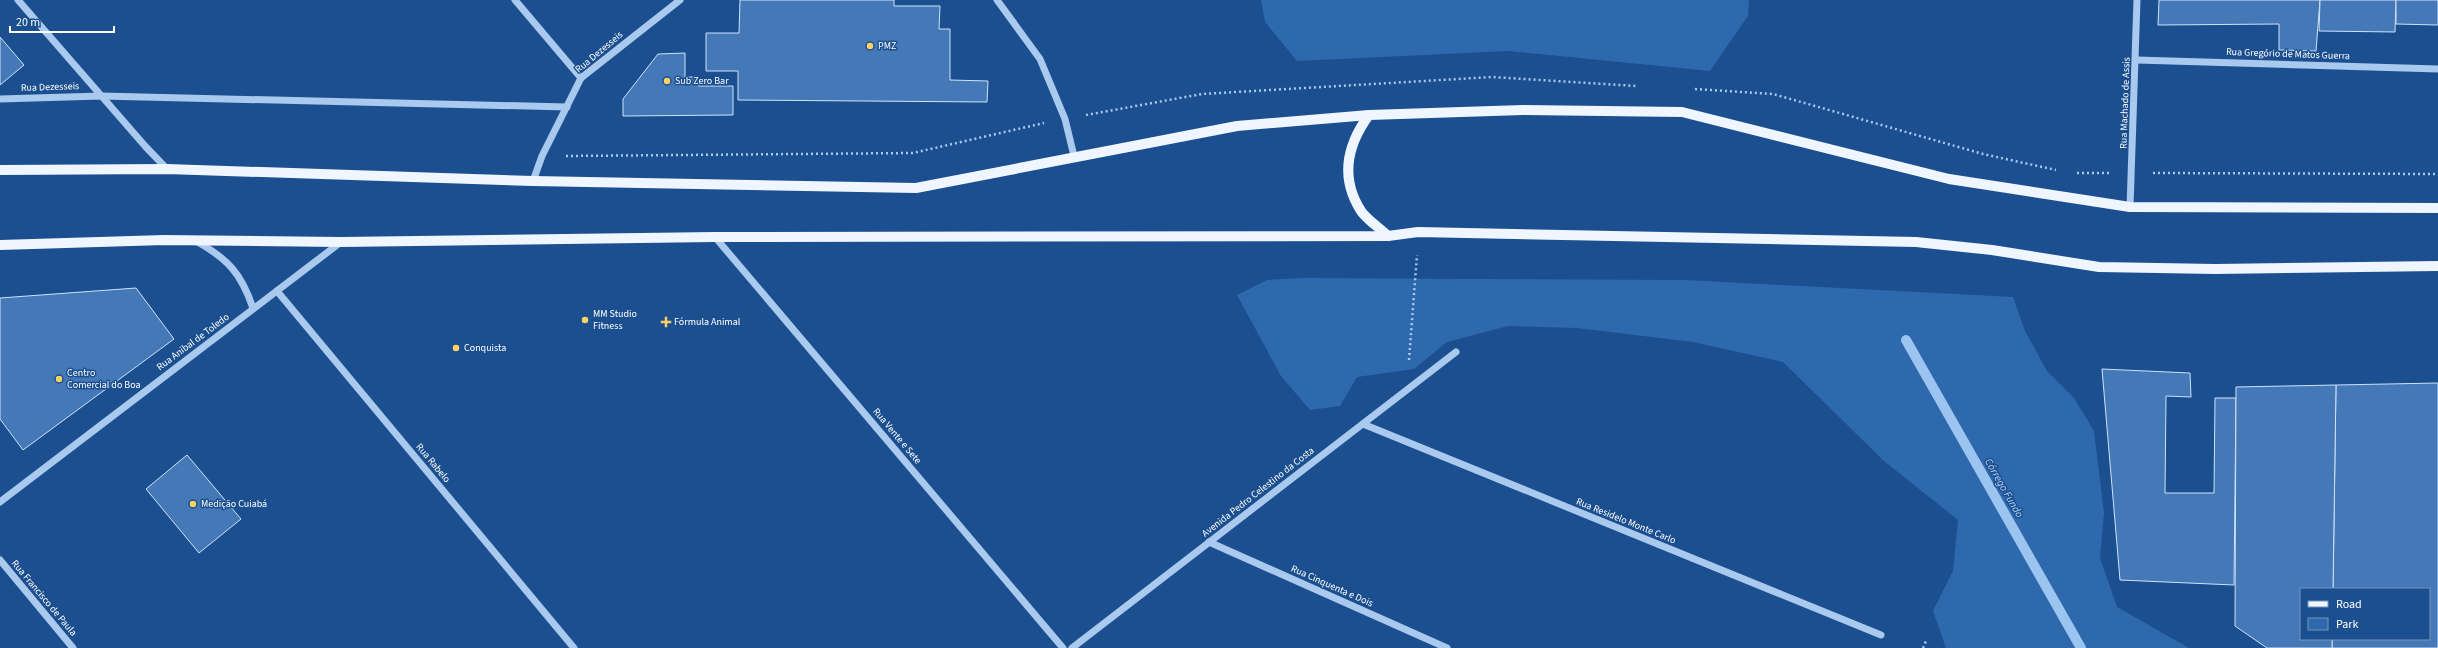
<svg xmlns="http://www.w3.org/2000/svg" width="2438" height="648" font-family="'Source Sans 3',sans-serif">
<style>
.green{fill:#2e69ad}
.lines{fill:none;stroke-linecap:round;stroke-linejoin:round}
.stream{stroke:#9cc4f0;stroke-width:10}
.building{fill:#4478b7;stroke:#cfe3fa}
.path{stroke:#a9c9ee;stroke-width:2.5;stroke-dasharray:2 3;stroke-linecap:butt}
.minor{stroke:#a9c9ee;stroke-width:7}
.major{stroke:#f0f6ff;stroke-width:10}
.poi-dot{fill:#ffd166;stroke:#1b4f8f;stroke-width:1.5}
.labels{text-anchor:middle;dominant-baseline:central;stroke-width:3;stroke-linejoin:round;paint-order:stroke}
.poi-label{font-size:10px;fill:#fff;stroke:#1b4f8f;text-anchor:start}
.street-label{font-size:10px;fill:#fff;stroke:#1b4f8f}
.water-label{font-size:11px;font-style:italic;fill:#b5d3f5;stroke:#1b4f8f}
</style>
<rect width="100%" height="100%" fill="#1b4f8f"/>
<g class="green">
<path d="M1261,0H1749L1748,16L1710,71L1508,51L1297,61L1265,22Z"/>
<path d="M1303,278L1686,280L2013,297L2025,331L2047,371L2074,398L2094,431L2104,513L2100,558L2117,607L2189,648H1946L1933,611L1953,571L1958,520L1884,461L1783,362L1693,342L1577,328L1508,326L1447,342L1414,369L1357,377L1340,406L1310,410L1281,376L1237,295L1267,280Z"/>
</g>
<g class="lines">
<path class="stream" d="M1906,340L2081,648"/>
</g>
<g class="building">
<path d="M740,0H894V6H940L939,29H950V80L988,81L987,102L738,100V71H706V33H739Z"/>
<path d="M2159,0H2320L2316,51L2279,50V24L2158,25Z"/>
<path d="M2320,0H2396L2395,32L2319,31Z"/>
<path d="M2396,0H2438V25L2396,24Z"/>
<path d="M0,37L24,65L0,85Z"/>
<path d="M685,53V77H698V86H733V115L623,116V99L658,54Z"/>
<path d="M136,288L174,339L23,450L0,419V298Z"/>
<path d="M2102,369L2190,373L2191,397L2166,396L2165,493H2214L2215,398H2236L2234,585L2120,580Z"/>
<path d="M2438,383V648H2332V639H2429V589H2333L2336,385Z"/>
<path d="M2336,385L2333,589H2301V639H2332V648H2267L2235,626L2236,387Z"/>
<path d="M187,455L241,519L199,553L146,489Z"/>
</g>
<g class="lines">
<g class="path">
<path d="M1695,89L1773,94L1983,154L2056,170"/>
<path d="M1086,115L1202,94L1492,77L1636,86"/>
<path d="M566,156L913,153L1044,123"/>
<path d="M2077,173H2110"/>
<path d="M2153,173L2438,174"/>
<path d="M1409,360L1417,255"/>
<path d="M1923,648L1926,641"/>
</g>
<g class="minor">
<path d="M18,0L145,146L167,169"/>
<path d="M515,0L581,78"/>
<path d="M997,0L1040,59L1065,119L1074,156"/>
<path d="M2137,60L2438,69"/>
<path d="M0,99L101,96L567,107"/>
<path d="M533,181L542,156L581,78L680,0"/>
<path d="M2130,207L2137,0"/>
<path d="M715,237L1063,648"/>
<path d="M196,241C228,259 241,273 253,308"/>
<path d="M277,291L574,648"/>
<path d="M1363,424L1881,635"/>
<path d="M0,502L341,242"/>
<path d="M1209,542L1447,648"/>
<path d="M0,560L73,648"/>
<path d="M1072,648L1456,352"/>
</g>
<g class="major">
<path d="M1369,115C1347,145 1340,178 1361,211C1367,220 1380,228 1388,236"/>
<path d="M0,170L167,169L533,181L916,188L1237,126L1369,115L1523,110L1682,112L1949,179L2130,207L2438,208"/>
<path d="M0,245L164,240L341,242L715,237L1388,236L1418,232L1916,242L1992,250L2099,267L2215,269L2438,266"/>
</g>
</g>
<g class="poi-dot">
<circle cx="870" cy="46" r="4"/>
<circle cx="667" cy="81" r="4"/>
<circle cx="585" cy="320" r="4"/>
<path d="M664 316h4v4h4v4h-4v4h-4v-4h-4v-4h4z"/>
<circle cx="456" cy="348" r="4"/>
<circle cx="59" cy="379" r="4"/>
<circle cx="193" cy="504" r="4"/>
</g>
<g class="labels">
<g class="poi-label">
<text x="878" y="46">PMZ</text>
<text x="675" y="81">Sub Zero Bar</text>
<text x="593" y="314">MM Studio<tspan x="593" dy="12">Fitness</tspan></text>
<text x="674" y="322">Fórmula Animal</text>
<text x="464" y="348">Conquista</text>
<text x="67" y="373">Centro<tspan x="67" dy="12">Comercial do Boa</tspan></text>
<text x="201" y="504">Medição Cuiabá</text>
</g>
<g class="street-label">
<text transform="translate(599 52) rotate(-40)">Rua Dezesseis</text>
<text transform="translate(2288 54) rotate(2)">Rua Gregório de Matos Guerra</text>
<text transform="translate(50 87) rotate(-2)">Rua Dezesseis</text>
<text transform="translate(2125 103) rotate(-88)">Rua Machado de Assis</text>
<text transform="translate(193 342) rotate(-37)">Rua Anibal de Toledo</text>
<text transform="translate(897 436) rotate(50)">Rua Vente e Sete</text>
<text transform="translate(433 463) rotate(50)">Rua Rabelo</text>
<text transform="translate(1258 492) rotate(-38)">Avenida Pedro Celestino da Costa</text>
<text transform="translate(1626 521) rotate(22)">Rua Residelo Monte Carlo</text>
<text transform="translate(1332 586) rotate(24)">Rua Cinquenta e Dois</text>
<text transform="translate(44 598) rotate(50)">Rua Francisco de Paula</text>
</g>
<g class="water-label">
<text transform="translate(2004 488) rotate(60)">Córrego Fundo</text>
</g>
</g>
<rect x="2300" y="588" width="130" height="52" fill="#1b4f8f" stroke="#7695bc"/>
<rect x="2308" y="601" width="20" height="6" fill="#f0f6ff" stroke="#7695bc"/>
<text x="2336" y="608" font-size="12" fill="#ffffff">Road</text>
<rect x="2308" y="618" width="20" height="12" fill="#2e69ad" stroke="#7695bc"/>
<text x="2336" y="628" font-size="12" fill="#ffffff">Park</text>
<path d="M10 26v6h104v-6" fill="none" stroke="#ffffff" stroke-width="2"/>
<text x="16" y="26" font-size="12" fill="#ffffff" stroke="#1b4f8f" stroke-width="3" paint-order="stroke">20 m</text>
</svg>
